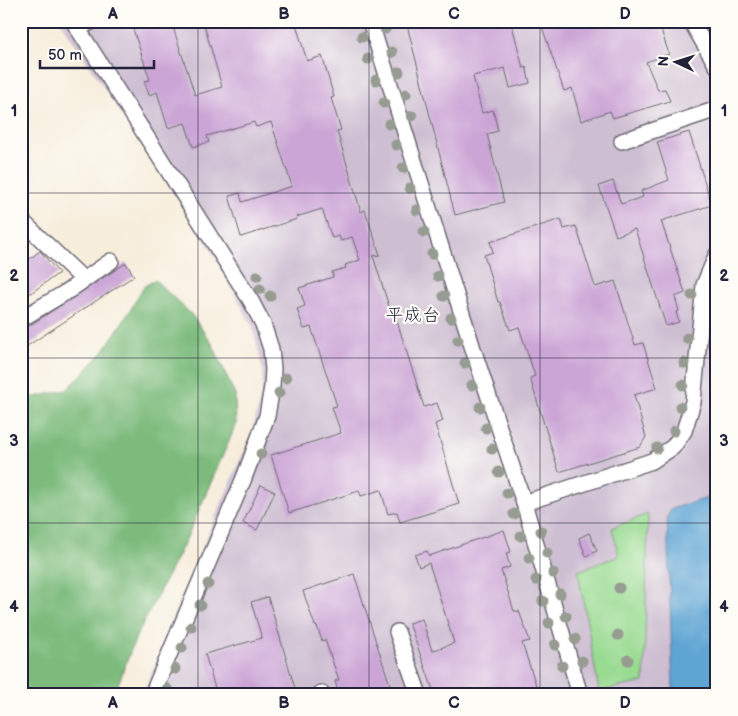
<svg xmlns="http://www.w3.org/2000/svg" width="738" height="716" font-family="'Balsamiq Sans','Klee One',sans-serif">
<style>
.industrial{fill:#cdbed2}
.green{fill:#9adb92;stroke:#5e7e66}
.forest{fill:#7bbb7c;stroke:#4e6e5c}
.water{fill:#5ea5d4;stroke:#406488}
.building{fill:#cba5d6}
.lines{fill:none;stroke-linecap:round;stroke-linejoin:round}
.minor-casing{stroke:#6d6973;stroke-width:18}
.minor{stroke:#fff;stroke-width:15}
.tree{fill:#969c91}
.grid{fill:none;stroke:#22223b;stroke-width:1;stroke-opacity:0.55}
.labels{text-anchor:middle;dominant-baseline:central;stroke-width:4.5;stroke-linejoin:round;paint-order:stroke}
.quarter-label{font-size:18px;fill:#22223b;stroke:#fdfcf7}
.neatline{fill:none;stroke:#22223b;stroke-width:2}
.grid-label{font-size:16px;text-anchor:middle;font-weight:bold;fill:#22223b}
</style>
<rect width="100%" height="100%" fill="#fdfcf7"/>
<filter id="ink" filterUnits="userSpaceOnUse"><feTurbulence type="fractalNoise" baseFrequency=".02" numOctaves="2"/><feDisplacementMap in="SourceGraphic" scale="10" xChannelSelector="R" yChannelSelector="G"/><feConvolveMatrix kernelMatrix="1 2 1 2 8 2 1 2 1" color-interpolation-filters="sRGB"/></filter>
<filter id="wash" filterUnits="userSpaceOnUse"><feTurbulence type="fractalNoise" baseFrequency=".0096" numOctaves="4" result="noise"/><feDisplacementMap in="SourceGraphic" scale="20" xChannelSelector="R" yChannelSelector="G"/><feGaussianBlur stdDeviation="1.12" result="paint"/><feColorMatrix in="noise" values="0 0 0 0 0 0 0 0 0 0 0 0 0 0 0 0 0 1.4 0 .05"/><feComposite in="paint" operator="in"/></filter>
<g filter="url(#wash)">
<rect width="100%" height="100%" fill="#f7eddb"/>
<path class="industrial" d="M60,21H717V695H143L181,596L251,435L262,393L263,371L253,328L210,249Z"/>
<path class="green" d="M648,514L644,682L599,691L578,571L619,556L612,528Z"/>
<path class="forest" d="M155,280L191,314L213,345L235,395L236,425L185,542L136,637L114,695H21V400L67,390L102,353L131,309L143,287Z"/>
<path class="water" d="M717,495V695H679L673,689L667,517L671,509Z"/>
<g id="blocks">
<g class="building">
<path d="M159,21H171L195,95L222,87L203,21H295L307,61L322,56L334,97L331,98L341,130L337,131L361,212L365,210L380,255L373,256L392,316L395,315L424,407L437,403L443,421L435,424L459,504L400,522L397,512L388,514L381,490L361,496L359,491L289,513L271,455L341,433L332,407L337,406L311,327L304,329L297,309L305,306L299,288L333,277L332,272L346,268L345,265L360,260L352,237L341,241L339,236L332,238L322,209L296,217L297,219L241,237L229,196L240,193L242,202L292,186L271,122L256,127L254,122L207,136L209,142L193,147L185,123L168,128L157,92L149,95L144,81L150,80L133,29Z"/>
<path d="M406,21H511L523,68L526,67L530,83L510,88L505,68L473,76L482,113L493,110L498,131L487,134L504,202L455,215Z"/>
<path d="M540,21H598L599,27L617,21H658L669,54L646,62L658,90L665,89L670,101L613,118L610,111L581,121L572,88L564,91Z"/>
<path d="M689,132L712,205L661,221L685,293L675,297L679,311L676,312L679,322L666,326L635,229L616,236L599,186L613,181L621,204L643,197L641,191L669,180L657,142Z"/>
<path d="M561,219L564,229L576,226L595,287L615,281L635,345L643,343L657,388L634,395L646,437L640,447L559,472L530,378L535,376L519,327L510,330L500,302H498L484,255L493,252L490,242Z"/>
<path d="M40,251L59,273L21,300V265Z"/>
<path d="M126,263L134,276L21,350V331Z"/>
<path d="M261,485L275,492L257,530L243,523Z"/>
<path d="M504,530L511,552L506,553L510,567L501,570L514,611H519L530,641L522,643L538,691L529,695H435L409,623L422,619L432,651L454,643L429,563L419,567L415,555L427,551L429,556Z"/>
<path d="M589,533L597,551L586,556L579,538Z"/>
<path d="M354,574L390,685L383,687L386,695H339L335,681L339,680L325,640L322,641L317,626H315L303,591Z"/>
<path d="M268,597L297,695H217L205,654L262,638L251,602Z"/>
</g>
</g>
</g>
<g filter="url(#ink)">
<use href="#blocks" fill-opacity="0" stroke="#6d6973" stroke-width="1"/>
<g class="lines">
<defs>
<g id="minor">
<path d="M73,21L251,301L263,324L271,349L273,369L272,387L267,416L244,478L152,695"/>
<path d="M370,21L474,352L524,503L580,695"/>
<path d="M691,21L717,66"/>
<path d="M78,28L93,21"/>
<path d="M622,141L717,109"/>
<path d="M21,220L84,280"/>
<path d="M21,319L68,291L111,261"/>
<path d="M524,503L652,461L673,447L684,431L693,402L704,285L717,254"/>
<path d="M397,632L419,695"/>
<path d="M321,693V695"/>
</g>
</defs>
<use href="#minor" class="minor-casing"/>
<use href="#minor" class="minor"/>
</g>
<g class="tree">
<circle cx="385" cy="29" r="5.5"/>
<circle cx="362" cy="37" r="5.5"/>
<circle cx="392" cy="52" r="5.5"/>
<circle cx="368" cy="59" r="5.5"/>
<circle cx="399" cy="72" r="5.5"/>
<circle cx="376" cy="80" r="5.5"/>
<circle cx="406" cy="94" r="5.5"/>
<circle cx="384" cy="103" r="5.5"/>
<circle cx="412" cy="116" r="5.5"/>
<circle cx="389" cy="124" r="5.5"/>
<circle cx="396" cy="145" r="5.5"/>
<circle cx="403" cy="168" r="5.5"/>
<circle cx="410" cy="188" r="5.5"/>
<circle cx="417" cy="210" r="5.5"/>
<circle cx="424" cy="232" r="5.5"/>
<circle cx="432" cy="254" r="5.5"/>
<circle cx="257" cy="276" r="5.5"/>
<circle cx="438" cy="276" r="5.5"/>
<circle cx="260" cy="289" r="5.5"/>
<circle cx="692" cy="295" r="5.5"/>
<circle cx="270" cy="296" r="5.5"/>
<circle cx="444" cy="296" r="5.5"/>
<circle cx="451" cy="318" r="5.5"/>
<circle cx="687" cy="338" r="5.5"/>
<circle cx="458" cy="340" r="5.5"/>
<circle cx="465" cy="363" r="5.5"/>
<circle cx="684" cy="363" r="5.5"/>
<circle cx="286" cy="378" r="5.5"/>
<circle cx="472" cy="385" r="5.5"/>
<circle cx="683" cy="385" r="5.5"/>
<circle cx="279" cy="393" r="5.5"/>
<circle cx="480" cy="407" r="5.5"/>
<circle cx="680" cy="407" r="5.5"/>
<circle cx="486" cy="428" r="5.5"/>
<circle cx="674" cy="431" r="5.5"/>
<circle cx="657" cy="448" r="5.5"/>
<circle cx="492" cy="449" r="5.5"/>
<circle cx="261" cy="454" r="5.5"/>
<circle cx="499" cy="472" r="5.5"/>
<circle cx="507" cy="493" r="5.5"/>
<circle cx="514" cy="514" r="5.5"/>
<circle cx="541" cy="531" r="5.5"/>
<circle cx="521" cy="536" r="5.5"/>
<circle cx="547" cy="553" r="5.5"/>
<circle cx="529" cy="558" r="5.5"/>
<circle cx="553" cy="573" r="5.5"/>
<circle cx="536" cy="580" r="5.5"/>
<circle cx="208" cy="584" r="5.5"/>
<circle cx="619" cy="588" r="5.5"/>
<circle cx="560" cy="594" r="5.5"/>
<circle cx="543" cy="601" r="5.5"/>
<circle cx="200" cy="605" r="5.5"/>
<circle cx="566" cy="616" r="5.5"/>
<circle cx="549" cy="623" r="5.5"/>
<circle cx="191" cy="627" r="5.5"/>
<circle cx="618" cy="635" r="5.5"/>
<circle cx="575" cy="639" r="5.5"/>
<circle cx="555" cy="645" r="5.5"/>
<circle cx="182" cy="648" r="5.5"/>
<circle cx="628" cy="660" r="5.5"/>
<circle cx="582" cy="661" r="5.5"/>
<circle cx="562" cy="666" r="5.5"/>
<circle cx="175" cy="669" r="5.5"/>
<circle cx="167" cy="689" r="5.5"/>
</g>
</g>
<path class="grid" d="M198,21V695M369,21V695M540,21V695M21,193H717M21,358H717M21,523H717"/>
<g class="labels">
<g class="quarter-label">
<text x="413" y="315">平成台</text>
</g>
</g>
<rect width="738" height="716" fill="none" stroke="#fdfcf7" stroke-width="55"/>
<g transform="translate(676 62) rotate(274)" stroke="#fdfcf7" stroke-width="4" paint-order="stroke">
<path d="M0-4L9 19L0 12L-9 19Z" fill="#22223b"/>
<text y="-8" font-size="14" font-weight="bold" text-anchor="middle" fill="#22223b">N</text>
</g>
<path d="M40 60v8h114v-8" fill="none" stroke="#22223b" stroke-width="2.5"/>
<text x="48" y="60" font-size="15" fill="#22223b" stroke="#fdfcf7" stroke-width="4" paint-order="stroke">50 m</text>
<rect x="28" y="28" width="682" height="660" class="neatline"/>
<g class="grid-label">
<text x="113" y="19">A</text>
<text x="284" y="19">B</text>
<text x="454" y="19">C</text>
<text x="625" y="19">D</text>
<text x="14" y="116">1</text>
<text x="724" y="116">1</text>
<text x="14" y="281">2</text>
<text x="724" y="281">2</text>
<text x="14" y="446">3</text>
<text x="724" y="446">3</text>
<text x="14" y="612">4</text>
<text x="724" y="612">4</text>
<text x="113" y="708">A</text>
<text x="284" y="708">B</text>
<text x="454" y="708">C</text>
<text x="625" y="708">D</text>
</g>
</svg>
